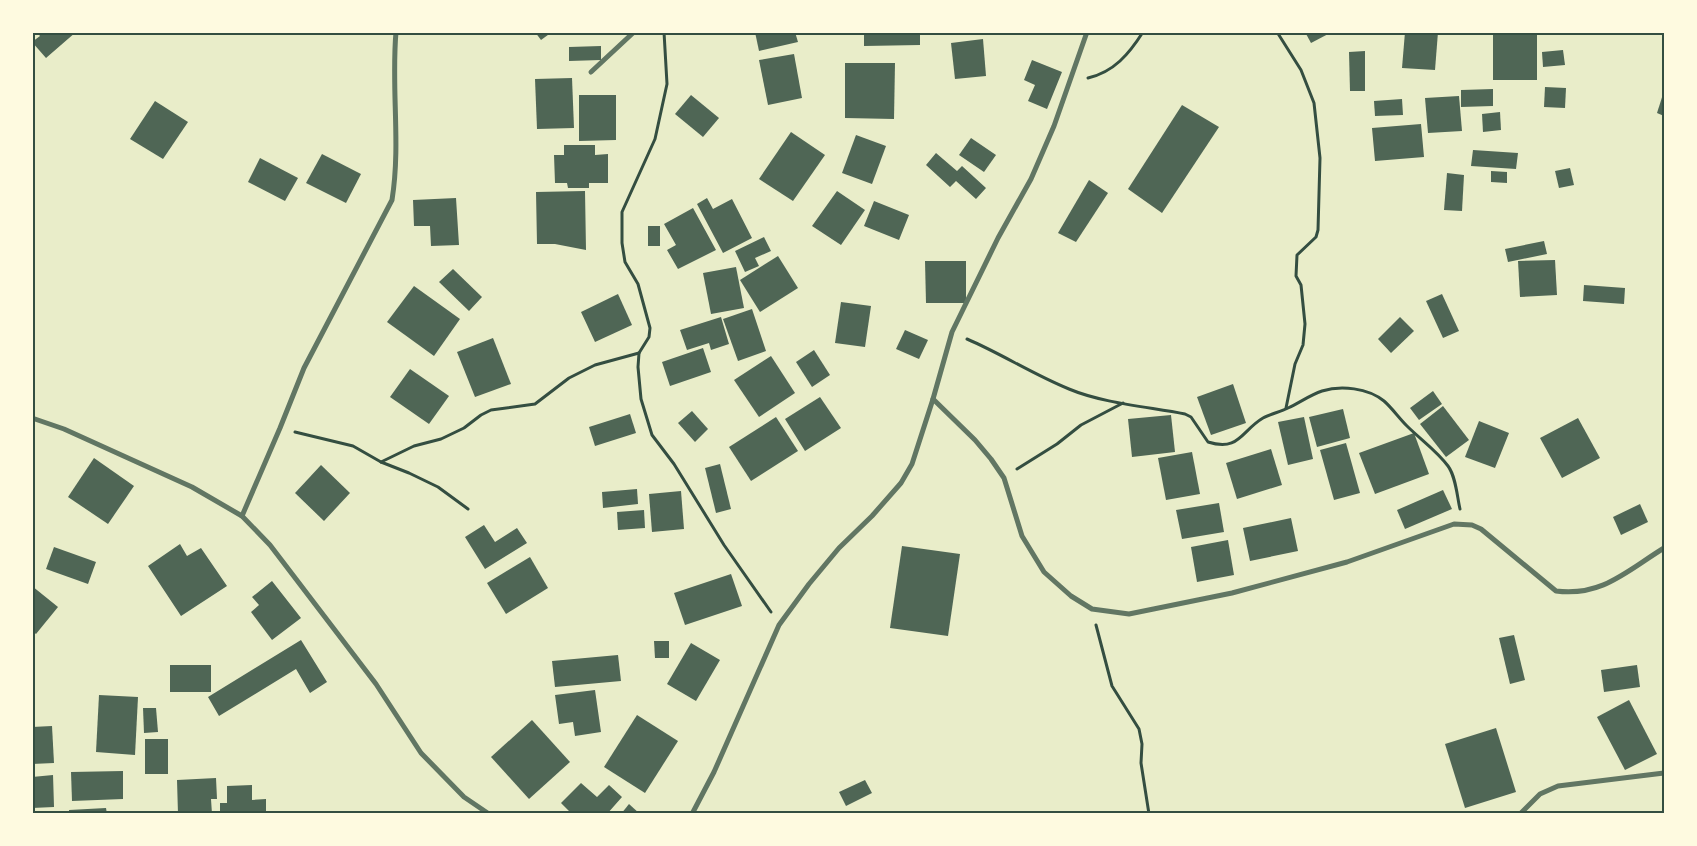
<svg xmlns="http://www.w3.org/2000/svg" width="1697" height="846" font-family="'Public Sans',sans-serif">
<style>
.building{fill:#4f6655}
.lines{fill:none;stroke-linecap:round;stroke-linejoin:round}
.path{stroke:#344e41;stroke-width:3}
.minor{stroke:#617663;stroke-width:5}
.neatline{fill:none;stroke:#344e41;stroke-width:2}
</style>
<rect width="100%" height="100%" fill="#e9edc9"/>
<g class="building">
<path d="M37,32H76L46,58L32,42L40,36Z"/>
<path d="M535,32H552L541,40Z"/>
<path d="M755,32H795L798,42L759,51Z"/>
<path d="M864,32H920V45L864,46Z"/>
<path d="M1305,32H1332L1311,43Z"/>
<path d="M1405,32H1438L1435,70L1402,68Z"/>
<rect x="1493" y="32" width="44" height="48"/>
<path d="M983,39L986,76L955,79L951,43Z"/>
<path d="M601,46V60L569,61V47Z"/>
<path d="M1563,50L1565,65L1543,67L1542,52Z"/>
<path d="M1365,51V91H1350L1349,52Z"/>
<path d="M794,54L802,98L768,105L759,60Z"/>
<path d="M1032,60L1062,72L1047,109L1028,101L1035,85L1024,80Z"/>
<path d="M845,63H895L894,119L845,118Z"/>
<path d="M572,78L574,128L537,129L535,79Z"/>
<path d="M1545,87L1566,88L1565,108L1544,107Z"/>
<path d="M1493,89V106L1461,107V90Z"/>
<path d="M1664,91V116L1657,113Z"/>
<path d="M579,95H616V140L579,141Z"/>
<path d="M691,95L719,118L703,137L675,114Z"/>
<path d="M1459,96L1462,131L1428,133L1425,98Z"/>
<path d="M1402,99L1403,115L1375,116L1374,101Z"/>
<path d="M155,101L188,122L163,159L130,139Z"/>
<path d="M1182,105L1219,127L1162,213L1128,189Z"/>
<path d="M1500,112L1501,130L1483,132L1482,114Z"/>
<path d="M1421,124L1424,157L1375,161L1372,128Z"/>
<path d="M791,132L825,155L793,201L759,179Z"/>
<path d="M856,135L886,146L872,184L842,173Z"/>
<path d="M971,138L996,155L984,172L959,155Z"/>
<path d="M564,145H595V155L608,154V183H589V188H568L567,183H555L554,155H564Z"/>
<path d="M1473,150L1518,153L1516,169L1471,166Z"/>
<path d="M936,153L957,171L962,166L986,188L976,199L956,181L950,187L926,165Z"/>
<path d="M322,154L361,174L346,203L306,183Z"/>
<path d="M260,158L298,178L285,201L248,182Z"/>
<path d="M1570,168L1574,185L1559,188L1555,171Z"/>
<path d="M1491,171L1507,172V183L1491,182Z"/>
<path d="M1447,173L1464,175L1462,211L1444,210Z"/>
<path d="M1089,180L1108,193L1076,242L1058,233Z"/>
<path d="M585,191L586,250L555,244H537L536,192Z"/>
<path d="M837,191L865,210L841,245L812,226Z"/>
<path d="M456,198L459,245L431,246L430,226H414L413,200Z"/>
<path d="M707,198L713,209L732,199L752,238L723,253L697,204Z"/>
<path d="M874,201L909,215L899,240L864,226Z"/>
<path d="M693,208L716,250L678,269L667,250L676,245L664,224Z"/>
<rect x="648" y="226" width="12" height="20"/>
<path d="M764,237L771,251L755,258L759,266L745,272L735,251Z"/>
<path d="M1544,241L1547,254L1508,262L1505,249Z"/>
<path d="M778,256L798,288L760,312L740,280Z"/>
<path d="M1555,260L1557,295L1520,297L1518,261Z"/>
<path d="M925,261H966V303H926Z"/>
<path d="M736,267L744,308L711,314L703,273Z"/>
<path d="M453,269L482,297L469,311L439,282Z"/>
<path d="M1584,285L1625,288L1624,304L1583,301Z"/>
<path d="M414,286L460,319L434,356L387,322Z"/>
<path d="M618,294L632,325L595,342L581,312Z"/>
<path d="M1442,294L1459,331L1443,338L1426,301Z"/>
<path d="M841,302L871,306L865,347L835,343Z"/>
<path d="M752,309L766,351L738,361L723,319Z"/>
<path d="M721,317L729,344L711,350L709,343L687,350L680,330Z"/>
<path d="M1400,317L1414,331L1391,353L1378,339Z"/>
<path d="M905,330L928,340L919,359L896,349Z"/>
<path d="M493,338L511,384L475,397L457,352Z"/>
<path d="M703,348L711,372L670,386L662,362Z"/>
<path d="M814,350L830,375L812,387L796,362Z"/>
<path d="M771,356L795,393L759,417L734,380Z"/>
<path d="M410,369L449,396L429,424L390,397Z"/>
<path d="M1233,384L1246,423L1211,435L1197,397Z"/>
<path d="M1433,391L1442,404L1419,420L1410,408Z"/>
<path d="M820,397L841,428L805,451L785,419Z"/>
<path d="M1443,406L1469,440L1446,457L1420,424Z"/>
<path d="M1343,409L1350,438L1317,447L1309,417Z"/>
<path d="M692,411L708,429L695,442L678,423Z"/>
<path d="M630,414L636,433L595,446L589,427Z"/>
<path d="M1171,415L1175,452L1132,457L1128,419Z"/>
<path d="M776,417L798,451L751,481L729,447Z"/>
<path d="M1304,417L1313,459L1288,465L1278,422Z"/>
<path d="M1578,418L1600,458L1562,478L1540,438Z"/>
<path d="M1479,421L1509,433L1495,468L1465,457Z"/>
<path d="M1414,433L1429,474L1375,494L1359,453Z"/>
<path d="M1346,443L1360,493L1334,500L1320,450Z"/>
<path d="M1271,449L1282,485L1237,499L1226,463Z"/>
<path d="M1192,452L1200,494L1166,500L1158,458Z"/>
<path d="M94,458L134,486L108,524L68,497Z"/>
<path d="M720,464L731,509L716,513L705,468Z"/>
<path d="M321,465L350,493L324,521L295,493Z"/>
<path d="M637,489L638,504L603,508L602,492Z"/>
<path d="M1443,490L1452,509L1405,529L1397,510Z"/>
<path d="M681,491L684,529L652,532L649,494Z"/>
<path d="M1219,503L1224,532L1182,539L1176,510Z"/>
<path d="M1640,504L1648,522L1621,535L1613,517Z"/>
<path d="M644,510L645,528L618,530L617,512Z"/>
<path d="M1291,518L1298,551L1250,561L1243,528Z"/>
<path d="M484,525L495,542L517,528L527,543L485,569L465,537Z"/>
<path d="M1228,540L1234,575L1197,582L1191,547Z"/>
<path d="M180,544L187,556L201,548L227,586L181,616L148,566Z"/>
<path d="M902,546L960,554L948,636L890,628Z"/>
<path d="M54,547L96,562L88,584L46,569Z"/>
<path d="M530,557L548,588L506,614L487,583Z"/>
<path d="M731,574L742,606L685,625L674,593Z"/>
<path d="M272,581L301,618L272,640L251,612L259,605L252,597Z"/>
<path d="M32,586L58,607L36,634L32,631Z"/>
<path d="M1514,635L1525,680L1510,684L1499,638Z"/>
<path d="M301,640L327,682L310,693L296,669L219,716L208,697Z"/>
<path d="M654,641H669V658H655Z"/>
<path d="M691,643L720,660L696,701L667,684Z"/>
<path d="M618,655L621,681L555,687L552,661Z"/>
<rect x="170" y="665" width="41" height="27"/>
<path d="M1637,665L1640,687L1604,692L1601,670Z"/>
<path d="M595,690L601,732L575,736L573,722L559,724L555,695Z"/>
<path d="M99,695L138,697L135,755L96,752Z"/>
<path d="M1629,700L1657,754L1625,770L1597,717Z"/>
<path d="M143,708H156L158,732L144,733Z"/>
<path d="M637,715L678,741L645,793L604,767Z"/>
<path d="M532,720L570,762L529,799L491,757Z"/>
<path d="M52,726L54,763L32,764V727Z"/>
<path d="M1496,728L1516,792L1465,808L1445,744Z"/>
<rect x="145" y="739" width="23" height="35"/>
<path d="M123,771V799L72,801L71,772Z"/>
<path d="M53,775L54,807L32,808V777Z"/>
<path d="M216,778L217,799H211L212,814H178L177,780Z"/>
<path d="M865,780L872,793L846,806L839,792Z"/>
<path d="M581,783L597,797L609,785L622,797L607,814H572L561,803Z"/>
<path d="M252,785V800L266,799V814H220V803H227V786Z"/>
<path d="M629,804L640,814H621Z"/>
<path d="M106,808L107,814H69V810Z"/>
</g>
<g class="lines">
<g class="path">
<path d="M664,32L667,84L655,139L622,212V243L625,262L638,284L650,328L649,337L639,353L638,367L641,399L652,435L674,464L724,545L771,612"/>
<path d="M1277,32L1301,70L1314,103L1320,158L1318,230L1316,237L1297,255L1296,276L1301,285L1305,324L1303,345L1295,364L1286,408"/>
<path d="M1088,78C1114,72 1129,54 1143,32"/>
<path d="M967,339C1002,354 1034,375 1069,389C1102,403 1149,407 1185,414L1191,417L1208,442C1239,452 1241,431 1263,418C1270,414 1280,412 1288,408C1299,403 1310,395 1322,391C1341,385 1368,388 1384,401C1392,408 1399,418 1407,426C1420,439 1437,451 1448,466C1456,477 1457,496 1460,509"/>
<path d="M295,432L353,446L381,462L409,473L438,487L468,509"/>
<path d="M381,462L414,446L441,439L464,428L481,415L491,410L535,404L569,378L595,365L639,353"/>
<path d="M1017,469L1057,444L1081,425L1123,403"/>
<path d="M1096,625L1112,686L1139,729L1142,744L1141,763L1149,814"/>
</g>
<g class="minor">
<path d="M591,72L634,32"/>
<path d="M933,399L975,440L991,459L1004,478L1022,536L1044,572L1071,596L1092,609L1129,614L1232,593L1347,562L1454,524L1472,525L1481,529L1556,591C1602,597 1628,570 1664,548"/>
<path d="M32,418L64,429L192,487L242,516L270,545L376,684L421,753L464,797L489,814"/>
<path d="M242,516L280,428L304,368L392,200C401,144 391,88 396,32"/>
<path d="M692,814L714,772L779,625L809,584L839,548L872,516L901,483L912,464L933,399L952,332L998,238L1031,179L1054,126L1087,32"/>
<path d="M1520,814L1540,794L1558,786L1664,773"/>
</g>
</g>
<rect width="1697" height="846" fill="none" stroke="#fefae0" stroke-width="68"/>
<rect x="34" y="34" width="1629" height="778" class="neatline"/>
</svg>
